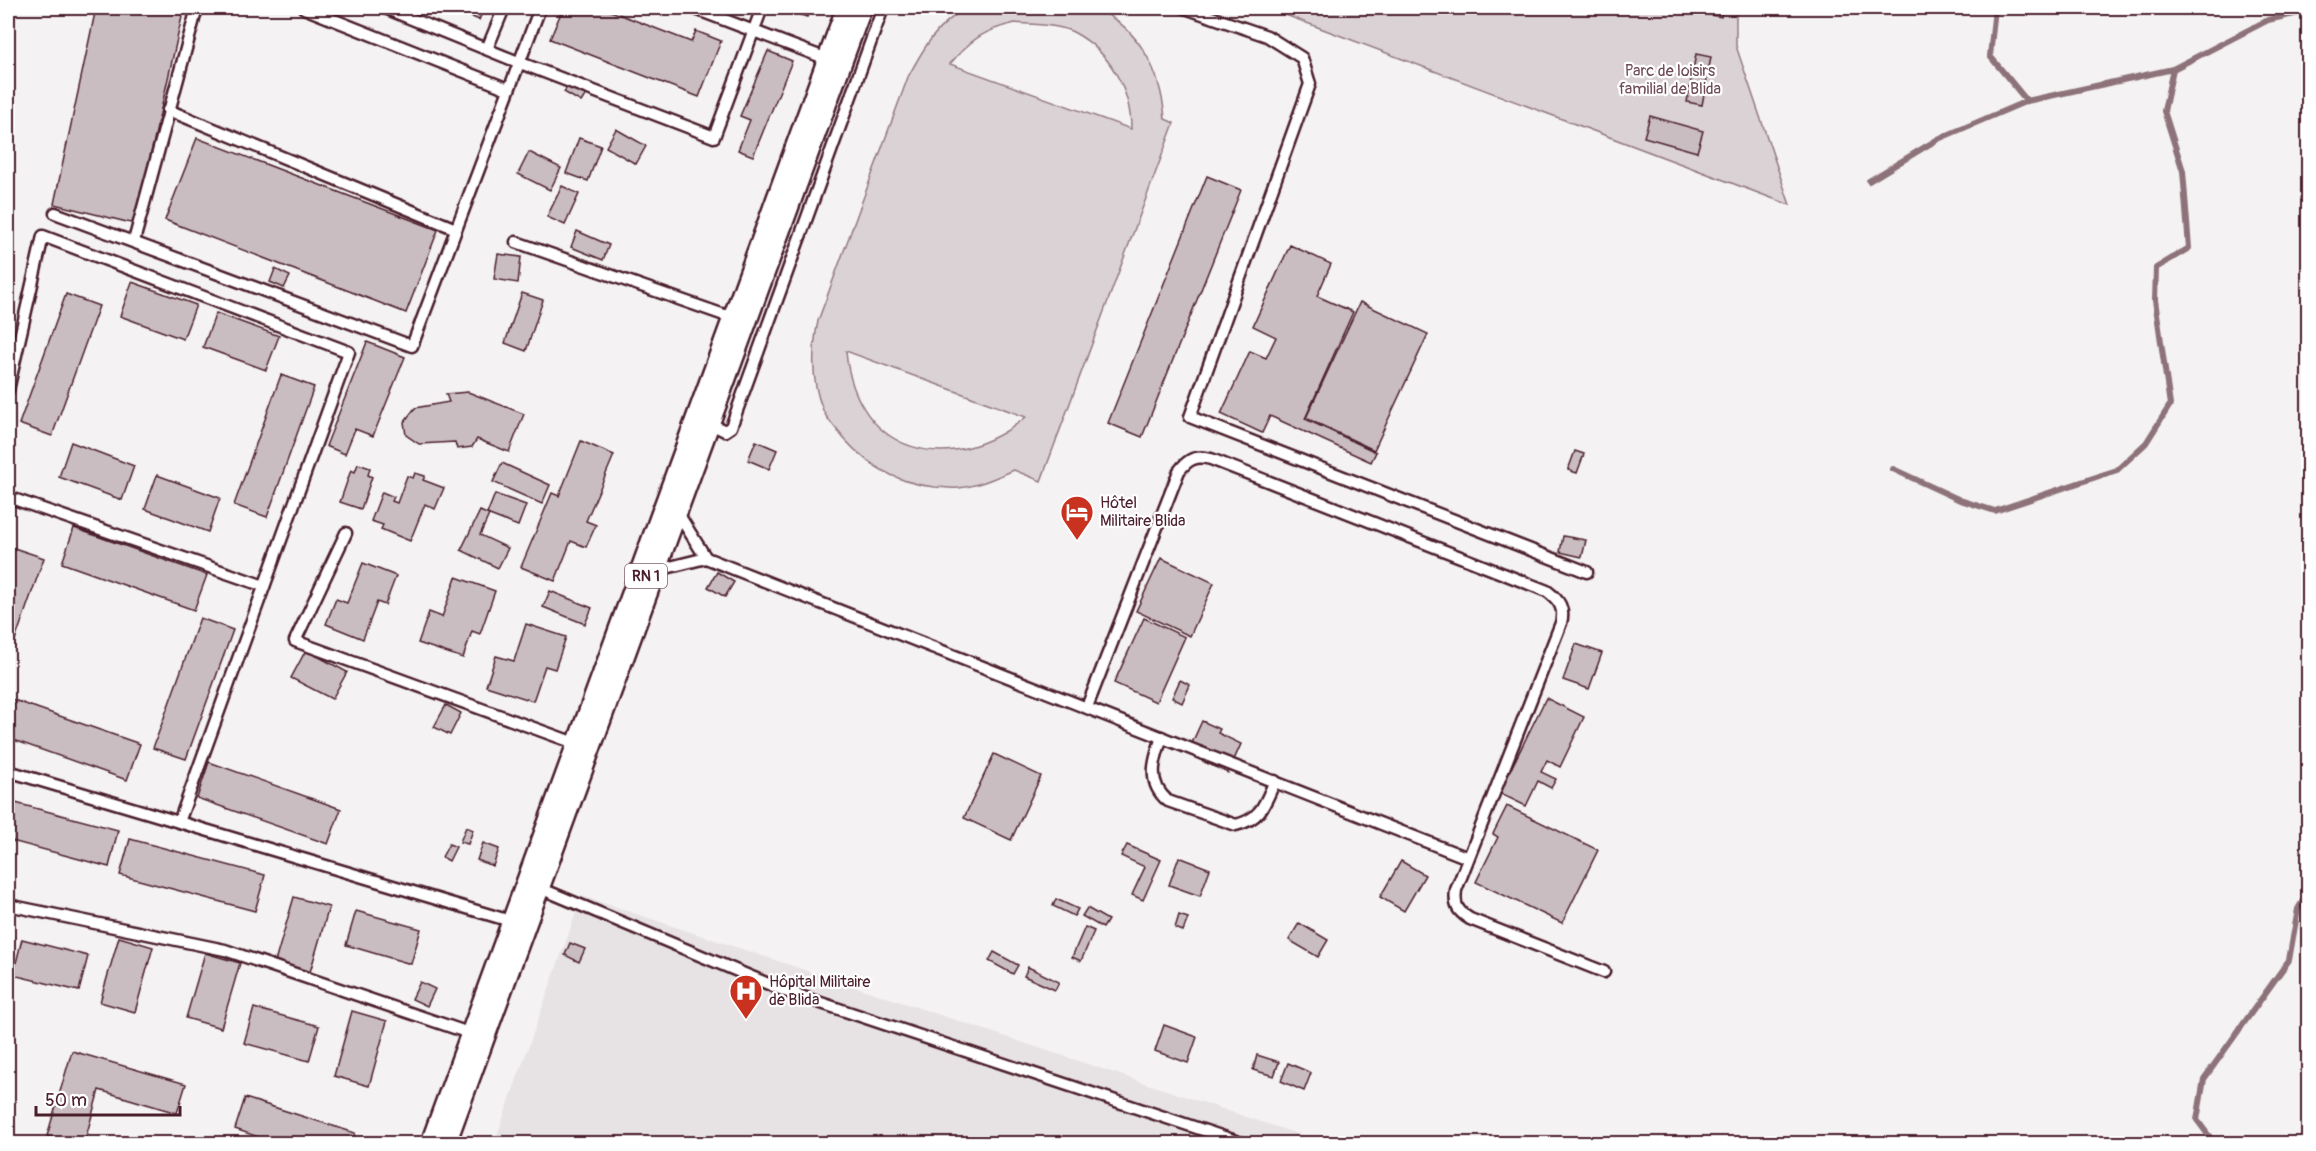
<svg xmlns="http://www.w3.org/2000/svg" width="2316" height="1151" font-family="Pangolin,sans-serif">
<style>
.built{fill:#e7e2e3}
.green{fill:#dbd2d5;stroke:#927880;stroke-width:1.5;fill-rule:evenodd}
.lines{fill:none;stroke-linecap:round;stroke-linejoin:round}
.stream{stroke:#8d727a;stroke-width:6}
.building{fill:#cabdc1;stroke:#4a1f2b;stroke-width:1.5}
.lane-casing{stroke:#4a1f2b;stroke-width:15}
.primary-casing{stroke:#4a1f2b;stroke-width:38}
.lane{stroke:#fff;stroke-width:10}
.primary{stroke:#fff;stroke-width:33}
.labels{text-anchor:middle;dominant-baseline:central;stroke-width:4.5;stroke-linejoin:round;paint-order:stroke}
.shield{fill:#fff;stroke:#80626b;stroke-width:1.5}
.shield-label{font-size:15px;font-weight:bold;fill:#4a1f2b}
.park-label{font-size:16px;fill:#6e4c56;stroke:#fff}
.poi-label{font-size:16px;fill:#4a1f2b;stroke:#fff;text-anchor:start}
</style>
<rect width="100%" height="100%" fill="#f4f2f2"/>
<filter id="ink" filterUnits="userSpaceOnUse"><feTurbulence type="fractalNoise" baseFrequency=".0167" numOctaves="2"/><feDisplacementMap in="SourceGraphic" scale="12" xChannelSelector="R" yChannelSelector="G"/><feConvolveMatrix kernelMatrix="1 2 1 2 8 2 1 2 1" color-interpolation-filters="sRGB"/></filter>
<g filter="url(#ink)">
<path class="built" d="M582,896L1325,1143L494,1144Z"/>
<g class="green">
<path d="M967,8H1095C1140,28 1161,72 1165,119L1174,123L1041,481L1014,470C995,478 978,486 958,488C950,489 942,487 935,487C892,483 858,459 833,425C830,421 825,416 823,410C811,382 812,350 818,321L908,77C924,47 937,24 967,8ZM1015,23C1034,25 1058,24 1075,33C1110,52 1131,91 1131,129L950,64C970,40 984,30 1015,23ZM846,352V351L1026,417C951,479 856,455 846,352Z"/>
<path d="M1267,8H1736V46L1790,205Z"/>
</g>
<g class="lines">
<g class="stream">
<path d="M1995,8L1990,56L2027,101"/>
<path d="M1869,181L1938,139L2027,101L2173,69L2268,20L2308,11"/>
<path d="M1893,469L1960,500L1995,511L2117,470L2146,443L2170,405L2155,300L2156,268L2189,248L2183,171L2164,111L2173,69"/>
<path d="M2215,1144L2197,1120L2204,1079L2289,960L2298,909L2308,892"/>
</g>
</g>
<g class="building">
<path d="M96,8H184L135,224L54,204Z"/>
<path d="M451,8H484L479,20Z"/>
<path d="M563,8H603L691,42L696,31L721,41L699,97L550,39Z"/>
<path d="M783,8H810L807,17L782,9Z"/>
<path d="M1695,8H1723L1721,17L1694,12Z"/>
<path d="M768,51L792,61L753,156L738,150L750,120L740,116Z"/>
<path d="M1696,54L1711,57L1702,105L1687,102Z"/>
<path d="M570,82L587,93L581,102L564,92Z"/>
<path d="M1650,116L1703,131L1697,152L1644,137Z"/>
<path d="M616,129L646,146L636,164L606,147Z"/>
<path d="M197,138L438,230L406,313L165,220Z"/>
<path d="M579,138L601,146L588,181L566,173Z"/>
<path d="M529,152L561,168L550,190L518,174Z"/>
<path d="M1207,176L1241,190L1142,437L1108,423Z"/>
<path d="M562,186L579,194L565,225L547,217Z"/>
<path d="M577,231L609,245L603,260L571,247Z"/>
<path d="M1290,245L1331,264L1317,296L1353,312L1305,419L1376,452L1371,462L1270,416L1262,433L1221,414L1250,351L1266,358L1276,337L1253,326Z"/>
<path d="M498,254L521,257L518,283L494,279Z"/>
<path d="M275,269L290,276L284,288L270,282Z"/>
<path d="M132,282L196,305L183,339L120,316Z"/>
<path d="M522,293L543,300L526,351L505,343Z"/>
<path d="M66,294L99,306L52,436L19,424Z"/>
<path d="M1360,302L1428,334L1374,450L1306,418Z"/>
<path d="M216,313L279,336L266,370L203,347Z"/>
<path d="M367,342L405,357L373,436L355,429L345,454L326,446Z"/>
<path d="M281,375L314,387L267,517L234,505Z"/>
<path d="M468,392L524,414L509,452L477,439L472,447L457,449L455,442L419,444L406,435L404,422L415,408L449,402L446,394Z"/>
<path d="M581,441L614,455L586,521L596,525L586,547L571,541L555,581L521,567L552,493L559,496Z"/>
<path d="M756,441L777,450L769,469L748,460Z"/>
<path d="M71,442L134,466L122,500L59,477Z"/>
<path d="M1575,451L1584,454L1577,473L1568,470Z"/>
<path d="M502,463L550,485L542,504L493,482Z"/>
<path d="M358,464L370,468L368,475L372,477L361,509L340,502L351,470L355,472Z"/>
<path d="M415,473L425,476L423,480L444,488L435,509L425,504L410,541L381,529L383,525L371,521L382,492L394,497L392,501L397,503L407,476L413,478Z"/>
<path d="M157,475L220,498L208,532L145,509Z"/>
<path d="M495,494L526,505L518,526L487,514Z"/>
<path d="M480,511L489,515L480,535L508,548L498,568L461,550Z"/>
<path d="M74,528L207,575L194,610L62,563Z"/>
<path d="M1563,536L1586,540L1582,557L1560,552Z"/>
<path d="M11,547L44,558L8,660V557Z"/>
<path d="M1161,558L1214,583L1190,636L1136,611Z"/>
<path d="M363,563L396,576L385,605L377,602L363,639L326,624L336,599L347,603Z"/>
<path d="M717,572L734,582L725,597L708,587Z"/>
<path d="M456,577L495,591L480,634L472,631L463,658L418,643L429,612L442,617Z"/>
<path d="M550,591L592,608L585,624L543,607Z"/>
<path d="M200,618L233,630L186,759L153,748Z"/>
<path d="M1144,618L1185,637L1156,702L1114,683Z"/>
<path d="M526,624L566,637L555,669L545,666L533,701L486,686L496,656L514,661Z"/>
<path d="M1576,644L1602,653L1589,689L1563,680Z"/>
<path d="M306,650L347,672L332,699L291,678Z"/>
<path d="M1180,680L1190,685L1182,703L1172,698Z"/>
<path d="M8,698L140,744L127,780L8,738Z"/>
<path d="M1546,698L1584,717L1560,767L1547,760L1541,772L1556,779L1551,788L1538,781L1526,806L1499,793Z"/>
<path d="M446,705L461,713L450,735L434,727Z"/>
<path d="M1202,721L1220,729L1218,733L1241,744L1228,773L1187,754Z"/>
<path d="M994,754L1041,776L1011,840L964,818Z"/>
<path d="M209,762L341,809L328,844L197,798Z"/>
<path d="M8,801L118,830L109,867L8,840Z"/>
<path d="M1507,806L1598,850L1562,923L1476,882L1498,837L1493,834Z"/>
<path d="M466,827L473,830L468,844L460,842Z"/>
<path d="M130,839L265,875L255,911L120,875Z"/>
<path d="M483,843L499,849L493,866L477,860Z"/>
<path d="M449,844L456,847L449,861L442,857Z"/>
<path d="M1127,845L1161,860L1143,900L1132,895L1145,867L1121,856Z"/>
<path d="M1179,857L1210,869L1200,896L1169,885Z"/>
<path d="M1401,861L1425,875L1404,911L1380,897Z"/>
<path d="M294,897L329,907L310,972L275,962Z"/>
<path d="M1056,899L1078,909L1074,916L1053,906Z"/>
<path d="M1087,908L1108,920L1103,928L1082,916Z"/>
<path d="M356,911L421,929L411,964L346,945Z"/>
<path d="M1179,915L1188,918L1183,931L1175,928Z"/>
<path d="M1299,923L1328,940L1318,957L1289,940Z"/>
<path d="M1085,927L1094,931L1081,961L1072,957Z"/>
<path d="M119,937L153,947L135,1012L100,1002Z"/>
<path d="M22,939L88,956L79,991L13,975Z"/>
<path d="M570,943L585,949L579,962L565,955Z"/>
<path d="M994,952L1018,965L1013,974L989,961Z"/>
<path d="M205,953L240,963L221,1028L186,1018Z"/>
<path d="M1028,967L1059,982L1055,990L1024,976Z"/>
<path d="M420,982L435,989L427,1006L412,999Z"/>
<path d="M254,1008L319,1026L309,1061L244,1043Z"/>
<path d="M352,1011L387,1021L369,1086L334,1076Z"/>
<path d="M1164,1025L1197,1037L1188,1063L1155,1051Z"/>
<path d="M72,1051L186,1084L177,1113L99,1090L84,1144H73L47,1136Z"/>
<path d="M1257,1055L1279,1062L1274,1076L1253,1070Z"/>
<path d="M1288,1063L1311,1073L1304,1091L1281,1081Z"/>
<path d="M245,1098L355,1133L352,1144H279L235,1129Z"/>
</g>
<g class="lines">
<defs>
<g id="lane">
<path d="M304,8L508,89"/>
<path d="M385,8L518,62L714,137L762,8"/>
<path d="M693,8L822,57"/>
<path d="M1185,8L1267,36L1302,58L1310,84L1190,417L1587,572"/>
<path d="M487,49L504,8"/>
<path d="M168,110L456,229"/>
<path d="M55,213L412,346L540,8"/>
<path d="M134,241L197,8"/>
<path d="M516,242L727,316"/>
<path d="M8,390L43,236L349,352L179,822"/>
<path d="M707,422L725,431L731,427L883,8"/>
<path d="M8,497L264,586"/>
<path d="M677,512L706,558"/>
<path d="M346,533L295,641L572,742"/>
<path d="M654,571L706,558L1468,858"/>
<path d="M1087,707L1179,471C1188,459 1196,455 1211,459L1547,591C1559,600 1565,608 1561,623L1456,890C1454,905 1457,911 1470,919L1604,972"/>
<path d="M1162,737C1154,760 1146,783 1168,801L1236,825C1262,819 1265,802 1275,781"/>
<path d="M8,771L507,920"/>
<path d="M535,886L785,991L1245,1144"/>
<path d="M8,905L225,950L466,1032"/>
</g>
<path id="primary" d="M438,1144L854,8"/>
</defs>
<use href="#lane" class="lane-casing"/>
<use href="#primary" class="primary-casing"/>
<use href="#lane" class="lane"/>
<use href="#primary" class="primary"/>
</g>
</g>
<defs>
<symbol id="hotel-pin" viewBox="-11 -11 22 30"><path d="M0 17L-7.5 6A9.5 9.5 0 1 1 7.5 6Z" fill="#c8321e" stroke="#fff"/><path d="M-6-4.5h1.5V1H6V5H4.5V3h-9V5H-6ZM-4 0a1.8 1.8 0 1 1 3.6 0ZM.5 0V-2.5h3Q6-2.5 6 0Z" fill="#fff"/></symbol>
<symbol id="hospital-pin" viewBox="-11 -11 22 30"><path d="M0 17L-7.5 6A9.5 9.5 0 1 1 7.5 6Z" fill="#c8321e" stroke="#fff"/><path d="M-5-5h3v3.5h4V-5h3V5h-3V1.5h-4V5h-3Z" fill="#fff"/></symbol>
</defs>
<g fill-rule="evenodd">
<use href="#hotel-pin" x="1058" y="493" width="38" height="52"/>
<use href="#hospital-pin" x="727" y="972" width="38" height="52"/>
</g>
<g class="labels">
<rect class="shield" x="625" y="564" width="42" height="24" rx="4.5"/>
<g class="shield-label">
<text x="646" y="576">RN 1</text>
</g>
<g class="park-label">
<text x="1670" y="71">Parc de loisirs<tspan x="1670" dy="18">familial de Blida</tspan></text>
</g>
<g class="poi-label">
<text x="1100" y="503">Hôtel<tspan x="1100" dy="18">Militaire Blida</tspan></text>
<text x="769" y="982">Hôpital Militaire<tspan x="769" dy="18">de Blida</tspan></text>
</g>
</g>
<rect width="2316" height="1151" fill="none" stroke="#fff" stroke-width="30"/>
<rect x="15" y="15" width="2286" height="1121" fill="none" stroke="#4a1f2b" stroke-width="2" filter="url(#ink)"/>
<path d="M36 1106v9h144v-9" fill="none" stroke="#4a1f2b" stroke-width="3"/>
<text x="45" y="1106" font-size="18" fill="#4a1f2b" stroke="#ffffff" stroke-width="4.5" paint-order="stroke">50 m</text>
</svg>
